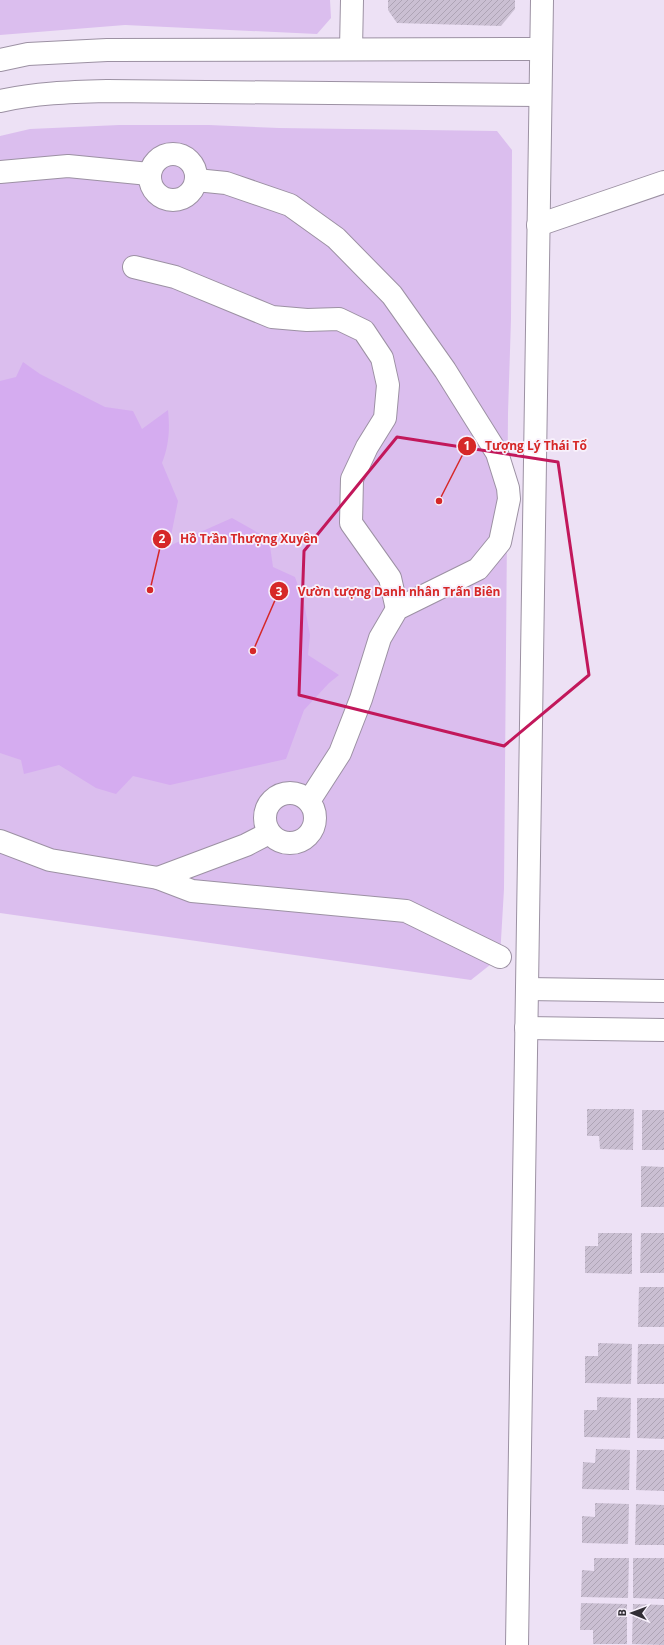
<svg xmlns="http://www.w3.org/2000/svg" width="664" height="1645" font-family="'Open Sans',sans-serif">
<style>
.park{fill:#dbbeee}
.water{fill:#d5acf0}
.building{fill:url(#building-hatch)}
.lines{fill:none;stroke-linecap:round;stroke-linejoin:round}
.minor-casing{stroke:#9c91a3;stroke-width:24}
.minor{stroke:#fff;stroke-width:22}
.marked{fill:none;stroke:#c2185b;stroke-width:3;stroke-linejoin:round}
.leader{fill:none;stroke:#d62828;stroke-width:1.5}
.callout-dot{fill:#d62828;stroke:#f8f1fc;stroke-width:1.5}
.mark-label{font-size:12px;text-anchor:middle;font-weight:bold;fill:#fff}
.callout-label{font-size:12px;text-anchor:middle;font-weight:bold;fill:#d62828;stroke:#f8f1fc;stroke-width:3.5;stroke-linejoin:round;paint-order:stroke}
</style>
<defs>
<pattern id="building-hatch" width="6" height="6" patternUnits="userSpaceOnUse"><rect width="6" height="6" fill="#cabfd2"/><path d="M-1 1l2-2M0 6l6-6M5 7l2-2" fill="none" stroke="#aea4b5"/></pattern>
</defs>
<rect width="100%" height="100%" fill="#ede1f5"/>
<g class="park">
<path d="M0,0H330L331,18L317,34L125,25L0,35Z"/>
<path d="M119,125H209L279,128L497,131L512,150L511,319L508,413L504,889L500,957L471,980L0,913V136L30,129Z"/>
</g>
<path class="water" d="M23,362L40,374L105,407L133,411L142,429L168,410C170,429 169,445 162,463L178,501L169,546L232,518L269,539L273,567L295,577L304,603L310,635L308,655L339,675L329,683L304,710L286,759L170,785L133,776L116,794L96,788L59,765L24,774L21,760L0,753V381L16,377Z"/>
<g class="building">
<path d="M388,0H515V9L501,26L397,23L388,10Z"/>
<path d="M587,1109H634L633,1150L600,1149L599,1136H587Z"/>
<rect x="642" y="1110" width="22" height="40"/>
<path d="M641,1166L664,1167V1207H641Z"/>
<path d="M598,1233H632V1274L585,1273V1246H598Z"/>
<path d="M641,1233H664V1273H640Z"/>
<path d="M639,1287H664V1327H638Z"/>
<path d="M598,1343L632,1344L631,1384L585,1383V1356H598Z"/>
<path d="M638,1344H664V1384H637Z"/>
<path d="M597,1397L631,1398L630,1438L584,1437V1410H597Z"/>
<path d="M637,1398H664V1439L637,1438Z"/>
<path d="M596,1449L630,1450L629,1490L582,1489L583,1462L595,1463Z"/>
<path d="M637,1450H664V1491L636,1490Z"/>
<path d="M595,1503L629,1504L628,1544L582,1543V1516L595,1517Z"/>
<path d="M636,1504L664,1505V1545H635Z"/>
<path d="M594,1558H629L628,1598L581,1597L582,1570L594,1571Z"/>
<path d="M633,1558H664V1599L633,1598Z"/>
<path d="M581,1603L627,1604V1644H593V1630H580Z"/>
<path d="M633,1604L664,1605V1645L632,1644Z"/>
</g>
<g class="lines">
<defs>
<g id="minor">
<path d="M351,49L352,0"/>
<path d="M0,60L28,54L107,50L541,49"/>
<path d="M0,101C35,93 70,92 107,91L540,95"/>
<circle cx="173" cy="177" r="23"/>
<path d="M0,172L68,166L149,174"/>
<path d="M196,180L226,183L290,205L336,238L392,295L445,370L497,453L508,488L509,499L500,542L478,569L397,609L380,638L361,699L340,753L309,801"/>
<path d="M538,225L664,182"/>
<path d="M134,267L175,277L272,317L307,320L339,319L364,331L382,358L388,385L385,418L367,447L352,479L351,523L390,578L397,609"/>
<circle cx="290" cy="818" r="25"/>
<path d="M0,841L50,860L158,878L192,891L406,911L500,957"/>
<path d="M158,878L246,845L269,833"/>
<path d="M527,989L664,991"/>
<path d="M526,1028L664,1030"/>
<path d="M517,1645L542,0"/>
</g>
</defs>
<use href="#minor" class="minor-casing"/>
<use href="#minor" class="minor"/>
</g>
<path class="marked" d="M397,437L558,462L589,675L504,746L299,695L304,551Z"/>
<path class="leader" d="M439 501L467 446M150 590L162 539M253 651L279 591"/>
<g class="callout-dot">
<circle cx="439" cy="501" r="4"/>
<circle cx="150" cy="590" r="4"/>
<circle cx="253" cy="651" r="4"/>
<circle cx="467" cy="446" r="10"/>
<circle cx="162" cy="539" r="10"/>
<circle cx="279" cy="591" r="10"/>
</g>
<g class="mark-label">
<text x="467" y="450">1</text>
<text x="162" y="543">2</text>
<text x="279" y="596">3</text>
</g>
<g class="callout-label">
<text x="536" y="450">Tượng Lý Thái Tổ</text>
<text x="249" y="543">Hồ Trần Thượng Xuyên</text>
<text x="399" y="596">Vườn tượng Danh nhân Trấn Biên</text>
</g>
<g transform="translate(632 1613) rotate(271)" stroke="#f8f1fc" stroke-width="3" paint-order="stroke">
<path d="M0-3L7 15L0 10L-7 15Z" fill="#322e35"/>
<text y="-6" font-size="11" font-weight="bold" text-anchor="middle" fill="#322e35">B</text>
</g>
</svg>
